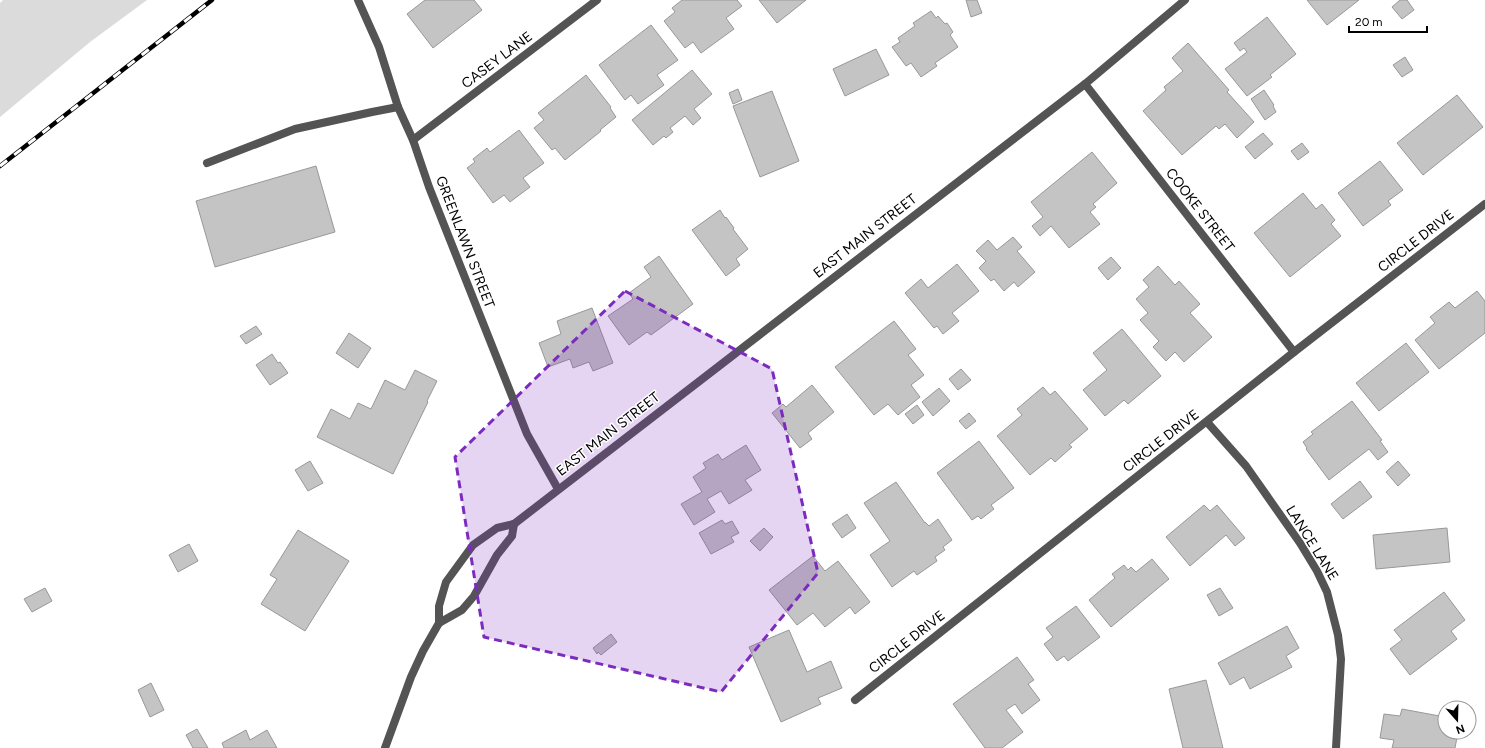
<svg xmlns="http://www.w3.org/2000/svg" width="1485" height="748" font-family="Figtree,sans-serif">
<style>
.green{fill:#dbdbdb}
.building{fill:#c4c4c4;stroke:#989898}
.lines{fill:none;stroke-linecap:round;stroke-linejoin:round}
.service{stroke:#545454;stroke-width:8}
.minor{stroke:#545454;stroke-width:8}
.rail-casing{stroke:#000;stroke-width:4.5}
.rail{stroke:#fff;stroke-width:3;stroke-dasharray:9;stroke-linecap:butt}
.marked{fill:#7b2cbf;fill-opacity:0.2;stroke:#7b2cbf;stroke-width:3;stroke-dasharray:8 5;stroke-linejoin:round}
.labels{text-anchor:middle;dominant-baseline:central;stroke-width:3;stroke-linejoin:round;paint-order:stroke}
.street-label{font-size:14px;fill:#000;stroke:#fff}
</style>
<rect width="100%" height="100%" fill="#fff"/>
<path class="green" d="M3,0H147L90,42L0,117V3Z"/>
<g class="building">
<path d="M425,0H474L482,10L433,48L407,14Z"/>
<path d="M682,0H737L742,6L726,18L734,29L701,53L693,42L685,48L664,21L675,12L672,8Z"/>
<path d="M759,0H806L777,23Z"/>
<path d="M966,0H977L982,13L971,17Z"/>
<path d="M1307,0H1359L1327,25Z"/>
<path d="M1400,0H1407L1414,10L1402,19L1392,7Z"/>
<path d="M931,11L936,18L938,16L945,24L947,23L953,32L950,35L958,47L935,63L937,66L921,77L911,63L906,66L892,47L900,42L898,38L915,26L913,23Z"/>
<path d="M1267,17L1296,54L1270,75L1272,77L1247,96L1225,69L1247,52L1244,48L1240,51L1234,43Z"/>
<path d="M651,25L678,60L657,75L664,85L638,104L631,95L625,100L599,65Z"/>
<path d="M1188,43L1229,90L1227,92L1254,122L1237,138L1225,124L1219,129L1216,126L1182,155L1143,111L1166,90L1164,87L1183,71L1172,58Z"/>
<path d="M876,49L889,75L845,96L833,69Z"/>
<path d="M1405,57L1413,70L1402,77L1393,65Z"/>
<path d="M692,70L712,94L694,109L701,118L693,125L685,116L670,128L673,132L666,138L664,136L653,145L632,120Z"/>
<path d="M586,75L611,107L610,108L616,117L600,130L601,131L565,160L555,148L552,150L534,128L544,120L538,113Z"/>
<path d="M738,89L742,100L733,104L729,93Z"/>
<path d="M1264,90L1274,105L1273,106L1276,112L1265,120L1251,99Z"/>
<path d="M772,91L799,161L760,177L733,106Z"/>
<path d="M1457,95L1483,127L1423,175L1397,143Z"/>
<path d="M519,130L544,163L523,178L530,187L510,202L504,195L493,203L467,168L475,162L473,159L487,148L490,152Z"/>
<path d="M1263,133L1273,144L1255,159L1245,147Z"/>
<path d="M1302,143L1309,152L1298,160L1291,151Z"/>
<path d="M1092,152L1117,183L1093,204L1096,207L1090,212L1100,224L1069,248L1051,226L1040,236L1032,226L1043,217L1031,202Z"/>
<path d="M1380,161L1403,190L1388,201L1391,205L1363,226L1338,193Z"/>
<path d="M316,166L335,232L215,267L196,201Z"/>
<path d="M1303,193L1316,209L1322,204L1335,220L1331,224L1341,236L1290,277L1254,233Z"/>
<path d="M720,210L725,218L726,217L734,228L733,229L748,249L736,259L740,265L726,276L692,230Z"/>
<path d="M1013,237L1022,247L1017,251L1035,272L1018,287L1014,282L1004,291L994,279L991,281L979,268L986,261L976,251L988,240L997,250Z"/>
<path d="M659,256L693,304L651,335L647,332L629,345L608,316L633,299L629,293L651,277L644,267Z"/>
<path d="M1111,257L1121,268L1108,280L1098,268Z"/>
<path d="M957,264L979,291L952,313L959,321L943,334L937,326L934,328L905,293L921,279L928,288Z"/>
<path d="M1158,266L1175,285L1179,281L1200,304L1190,313L1212,337L1184,362L1175,352L1166,361L1153,347L1159,341L1140,320L1148,313L1136,299L1149,287L1143,280Z"/>
<path d="M1477,291L1485,301V333L1439,369L1415,340L1435,323L1430,317L1449,302L1455,308Z"/>
<path d="M592,308L613,363L593,371L589,362L573,368L570,359L548,367L539,343L561,334L557,321Z"/>
<path d="M894,321L916,349L908,355L924,375L911,385L920,397L898,415L888,404L874,415L835,367Z"/>
<path d="M256,326L262,334L246,344L240,336Z"/>
<path d="M1122,329L1161,376L1128,404L1124,400L1105,416L1083,390L1107,370L1093,353Z"/>
<path d="M349,333L371,348L358,368L336,353Z"/>
<path d="M1406,343L1429,372L1379,411L1356,383Z"/>
<path d="M272,354L278,363L280,362L288,373L270,385L256,365Z"/>
<path d="M961,369L971,380L958,390L949,379Z"/>
<path d="M415,370L437,381L427,401L428,402L393,474L317,437L331,409L350,419L358,403L371,409L385,380L405,390Z"/>
<path d="M812,385L834,412L808,433L812,439L800,448L772,413L783,404L786,407Z"/>
<path d="M1043,387L1050,395L1055,391L1088,429L1069,445L1072,447L1055,462L1051,458L1030,475L997,436L1022,415L1017,409Z"/>
<path d="M939,388L950,401L933,416L922,402Z"/>
<path d="M1352,401L1382,440L1380,441L1388,452L1378,460L1369,449L1329,480L1306,449L1307,448L1303,442L1313,434L1311,432Z"/>
<path d="M917,405L924,415L913,424L905,414Z"/>
<path d="M969,413L976,421L966,429L959,421Z"/>
<path d="M979,441L1014,488L991,505L994,509L981,519L978,516L972,520L937,473Z"/>
<path d="M746,445L761,470L745,480L752,490L729,504L721,491L707,499L715,512L694,525L681,504L702,492L693,477L706,468L703,463L718,454L722,460Z"/>
<path d="M310,461L323,483L308,491L295,470Z"/>
<path d="M1398,461L1410,475L1398,486L1386,472Z"/>
<path d="M1360,481L1372,497L1343,519L1331,504Z"/>
<path d="M896,482L925,523V522L929,526L938,519L952,540L943,547L945,550L935,557L937,561L917,575L914,571L892,587L870,555L890,541L864,503Z"/>
<path d="M1204,505L1210,511L1217,505L1245,538L1235,546L1226,535L1190,566L1166,537Z"/>
<path d="M847,514L856,528L842,538L832,524Z"/>
<path d="M722,520L725,524L732,521L739,533L731,537L734,542L711,554L699,533Z"/>
<path d="M764,528L773,537L760,551L750,541Z"/>
<path d="M1447,528L1450,562L1376,569L1373,535Z"/>
<path d="M298,530L349,561L305,631L261,604L277,579L270,575Z"/>
<path d="M189,544L198,561L178,572L169,555Z"/>
<path d="M813,556L825,571L838,561L870,602L855,614L850,607L825,627L813,613L797,625L769,590Z"/>
<path d="M1152,559L1169,579L1111,627L1089,600L1115,578L1112,574L1124,565L1128,570L1131,567L1136,572Z"/>
<path d="M45,588L52,601L32,612L24,599Z"/>
<path d="M1220,588L1233,608L1219,616L1207,595Z"/>
<path d="M1444,592L1465,620L1451,631L1457,639L1410,675L1390,649L1402,640L1394,630Z"/>
<path d="M1076,606L1100,637L1068,661L1064,656L1057,661L1044,644L1053,637L1046,628Z"/>
<path d="M1287,626L1299,648L1286,656L1292,667L1250,689L1244,677L1230,685L1218,663Z"/>
<path d="M789,630L807,672L831,661L842,688L818,698L821,704L781,722L749,647Z"/>
<path d="M611,634L617,642L601,655L598,652L597,654L593,648Z"/>
<path d="M1017,657L1034,680L1028,684L1040,700L1022,714L1015,704L1006,710L1023,732L1002,748H985L953,704Z"/>
<path d="M1206,680L1223,748H1183L1169,689Z"/>
<path d="M151,683L164,710L150,717L138,690Z"/>
<path d="M1402,709L1445,717V732H1458L1455,748H1392L1394,740L1380,738L1384,714L1400,716Z"/>
<path d="M197,729L208,748H193L186,735Z"/>
<path d="M246,730L250,740L267,730L277,748H224L222,743Z"/>
</g>
<g class="lines">
<path class="service" d="M207,163L295,129L372,112L398,107"/>
<g class="minor">
<path d="M358,0L379,47L398,107L413,140L429,187L527,434L558,489"/>
<path d="M1085,84L1294,352"/>
<path d="M413,140L597,0"/>
<path d="M1207,422L1246,466L1300,543L1317,571L1327,592L1338,635L1341,659L1336,748"/>
<path d="M439,623V606L446,582L473,545L497,528L514,524L1085,84L1185,0"/>
<path d="M855,700L1294,352L1485,204"/>
<path d="M385,748L411,677L423,651L439,623L462,610L474,596L497,555L512,536L514,524"/>
</g>
<defs>
<path id="rail" d="M0,166L212,0"/>
</defs>
<use href="#rail" class="rail-casing"/>
<use href="#rail" class="rail"/>
</g>
<path class="marked" d="M625,291L772,369L818,573L721,692L484,637L455,457Z"/>
<g class="labels">
<g class="street-label">
<text transform="translate(497 60) rotate(-37)">CASEY LANE</text>
<text transform="translate(1200 210) rotate(52)">COOKE STREET</text>
<text transform="translate(865 236) rotate(-38)">EAST MAIN STREET</text>
<text transform="translate(1416 241) rotate(-38)">CIRCLE DRIVE</text>
<text transform="translate(465 242) rotate(69)">GREENLAWN STREET</text>
<text transform="translate(608 434) rotate(-38)">EAST MAIN STREET</text>
<text transform="translate(1161 441) rotate(-38)">CIRCLE DRIVE</text>
<text transform="translate(1312 543) rotate(58)">LANCE LANE</text>
<text transform="translate(907 642) rotate(-38)">CIRCLE DRIVE</text>
</g>
</g>
<g transform="translate(1457 720) rotate(160)"><circle r="19" fill="#ffffff" stroke="#999999"/>
<path d="M0-3L7 15L0 10L-7 15Z" fill="#000000"/>
<text y="-6" font-size="11" font-weight="bold" text-anchor="middle" fill="#000000">N</text>
</g>
<path d="M1349 26v6h78v-6" fill="none" stroke="#000000" stroke-width="2"/>
<text x="1355" y="26" font-size="12" fill="#000000" stroke="#ffffff" stroke-width="3" paint-order="stroke">20 m</text>
</svg>
